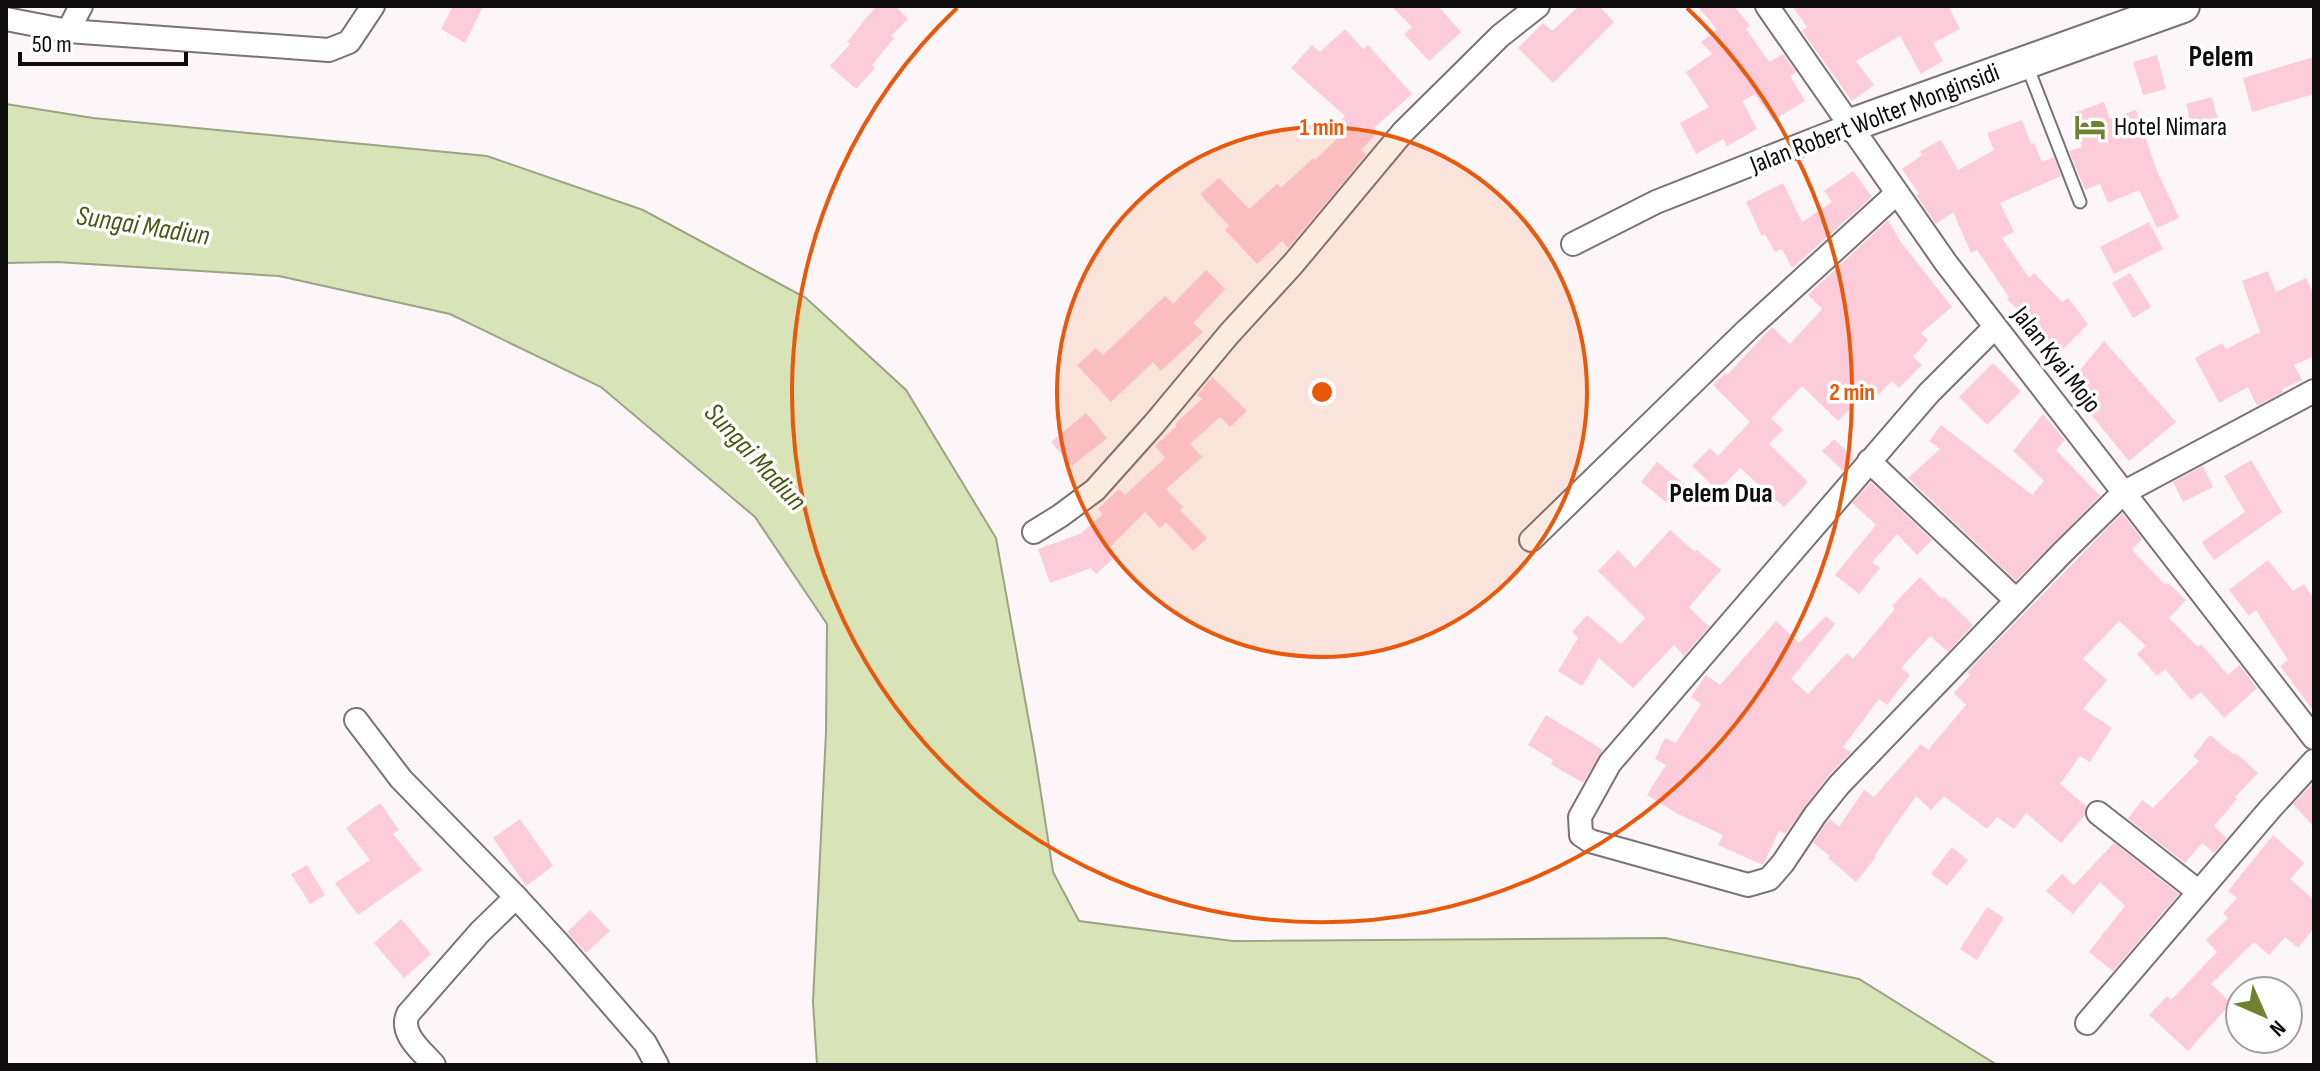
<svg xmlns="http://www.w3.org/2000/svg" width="2320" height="1071" font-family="'Sofia Sans Condensed',sans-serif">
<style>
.water{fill:#d8e4b8;stroke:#9ba384;stroke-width:2}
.building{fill:#fdccdb}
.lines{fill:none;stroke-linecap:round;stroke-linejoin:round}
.lane-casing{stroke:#797375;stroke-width:15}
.street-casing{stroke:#797375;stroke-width:26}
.secondary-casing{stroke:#797375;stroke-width:36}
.lane{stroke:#fff;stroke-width:11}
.street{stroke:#fff;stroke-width:22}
.secondary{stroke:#fff;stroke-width:32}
.ring{fill:none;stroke:#e8590c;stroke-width:4}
.labels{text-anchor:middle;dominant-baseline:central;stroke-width:7;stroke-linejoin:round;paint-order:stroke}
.street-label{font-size:26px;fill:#0e0b0c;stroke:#fff}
.poi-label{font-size:26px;fill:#0e0b0c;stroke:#fff;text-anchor:start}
.water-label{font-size:28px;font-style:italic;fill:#495615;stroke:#fff}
.neighbourhood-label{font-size:28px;font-weight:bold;fill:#0e0b0c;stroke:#fff}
.quarter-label{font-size:30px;font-weight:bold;fill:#0e0b0c;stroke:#fff}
.centre{fill:#e8590c;stroke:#fff;stroke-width:4}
.ring-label{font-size:24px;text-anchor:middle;font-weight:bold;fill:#e8590c;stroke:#fff;stroke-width:7;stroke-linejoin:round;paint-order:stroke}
</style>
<rect width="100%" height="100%" fill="#fdf6f8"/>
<path class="water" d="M6,104L93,118L487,156L643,210L806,298L906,390L996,538L1035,755L1053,872L1079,921L1233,941L1665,938L1859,979L1997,1065H817L813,1002L826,732L827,624L755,517L601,387L450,314L279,276L57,262L6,263Z"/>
<g class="building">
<path d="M453,6H483L465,43L441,29Z"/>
<path d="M876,6H895L908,19L891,36L894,38L872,65L875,68L856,89L830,66L850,44L847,42Z"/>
<path d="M1391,6H1438L1461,32L1429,61L1404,34L1412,27Z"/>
<path d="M1579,6H1599L1614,22L1553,83L1518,48L1543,23L1552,31Z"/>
<path d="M1697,6H1734L1750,26L1746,29L1769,62L1783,54L1796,72L1790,76L1805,101L1773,120L1755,94L1742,101L1757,129L1727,146L1723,139L1696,154L1680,123L1709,107L1686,72L1712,54L1701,42L1717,29Z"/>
<path d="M1792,6H1948L1960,29L1933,43L1943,61L1921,74L1900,36L1856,61L1874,85L1852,101L1802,31L1807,27Z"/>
<path d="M1345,29L1363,49L1368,45L1412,94L1374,128L1378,132L1361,150L1366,155L1288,248L1282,241L1257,264L1225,230L1229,226L1200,194L1219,178L1249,209L1277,184L1281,188L1313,158L1315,160L1347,129L1340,121L1345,116L1291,68L1312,45L1320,52Z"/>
<path d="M2157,55L2166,89L2143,95L2133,62Z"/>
<path d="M2314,57V94L2252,112L2243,78Z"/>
<path d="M2212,97L2219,125L2193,132L2186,104Z"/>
<path d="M2104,102L2110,119L2136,110L2157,171L2179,218L2157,228L2139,190L2108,203L2100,184L2085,190L2069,151L2082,147L2071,114Z"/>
<path d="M2022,120L2031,144L2034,143L2042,162L2054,157L2061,176L2000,203L2014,232L2002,238L2029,278L2034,273L2062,302L2068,298L2088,324L2054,358L2028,329L2032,325L2007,299L2009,297L1977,250L1971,253L1953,212L1936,224L1916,195L1919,194L1902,169L1922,155L1920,151L1941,140L1958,170L1994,150L1987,133Z"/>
<path d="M1853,171L1872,197L1792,268L1782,249L1775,252L1765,234L1762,236L1746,202L1783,183L1802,222L1832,202L1824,191Z"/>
<path d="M1888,220L1900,241L1952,307L1921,333L1928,340L1913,357L1922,365L1899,388L1892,381L1869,404L1862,397L1838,421L1802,386L1771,418L1783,430L1769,444L1808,482L1784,507L1740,468L1718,491L1692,466L1710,448L1718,456L1750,422L1713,385L1725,373L1727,375L1772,327L1790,344L1822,309L1808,295Z"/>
<path d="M2149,222L2163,249L2114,274L2100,247Z"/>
<path d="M1206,270L1225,289L1193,323L1203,332L1161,371L1153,362L1111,402L1077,365L1096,348L1103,355L1165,296L1173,304Z"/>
<path d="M2268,271L2276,292L2306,278L2314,296V356L2294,365L2302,380L2282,389L2283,392L2257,406L2248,387L2219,403L2195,358L2222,343L2226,349L2260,332L2242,281Z"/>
<path d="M2130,273L2151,307L2133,318L2112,283Z"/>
<path d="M2104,341L2176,422L2129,461L2087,410L2092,406L2070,382Z"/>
<path d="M1993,363L2021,391L1987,425L1959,397Z"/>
<path d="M1212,377L1247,411L1230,427L1220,417L1190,444L1202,457L1166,489L1183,507L1180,510L1207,538L1193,551L1166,522L1160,528L1145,512L1109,548L1116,556L1096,574L1091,568L1050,583L1038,549L1080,534L1103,514L1098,509L1119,489L1125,495L1165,458L1155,446L1177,426L1175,424L1202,399L1197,395Z"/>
<path d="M1086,413L1107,438L1072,466L1051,442Z"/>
<path d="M2043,414L2065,440L2056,450L2100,496L2016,581L1908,478L1940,449L1929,441L1941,425L2032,495L2044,481L2013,451Z"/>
<path d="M1834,439L1854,458L1843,471L1822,451Z"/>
<path d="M2251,460L2282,512L2214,560L2202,542L2245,512L2224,476Z"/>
<path d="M1657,462L1688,487L1672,507L1641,482Z"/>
<path d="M2203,466L2213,487L2183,502L2173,482Z"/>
<path d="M1871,482L1932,540L1917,555L1897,534L1872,562L1880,568L1859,594L1835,575L1876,525L1852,503Z"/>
<path d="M2122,513L2142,539L2132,550L2165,585L2168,583L2186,600L2169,618L2198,647L2201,644L2228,675L2239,665L2257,688L2224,718L2201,692L2191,700L2165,669L2157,676L2137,654L2146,646L2119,621L2083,659L2107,680L2083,709L2112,728L2090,762L2080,756L2060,784L2086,806L2085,815L2061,843L2026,813L2014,829L1997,817L1987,829L1944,796L1931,810L1916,796L1874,856L1876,857L1856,882L1828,858L1830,856L1813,843L1826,823L1830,819L1839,827L1864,790L1874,797L1921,744L1928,750L1966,705L1954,693L1970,675L1967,672Z"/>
<path d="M1670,530L1695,552L1697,550L1721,570L1689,607L1709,627L1684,656L1674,645L1633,688L1599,658L1582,686L1558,671L1578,638L1572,632L1587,615L1621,644L1645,618L1598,571L1618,550L1635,568Z"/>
<path d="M2268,560L2293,591L2304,584L2314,600V712L2280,666L2288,660L2256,610L2249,616L2229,590Z"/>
<path d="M1920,577L1942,599L1944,597L1973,625L1948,652L1930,636L1901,668L1910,675L1887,705L1879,699L1843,747L1851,752L1828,776L1785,834L1779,830L1763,865L1718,845L1723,835L1678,814L1647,795L1666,765L1655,759L1665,738L1676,743L1701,704L1691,697L1706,675L1720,685L1776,621L1799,643L1826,616L1835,624L1791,679L1808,694L1847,653L1853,659L1895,609L1892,606Z"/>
<path d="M1546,715L1603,750L1583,783L1551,764L1553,760L1528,745Z"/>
<path d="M2210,735L2234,755L2236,753L2258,773L2235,797L2237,799L2214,826L2227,838L2214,853L2202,843L2185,863L2128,819L2142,800L2153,808L2199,761L2193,756Z"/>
<path d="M2314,782V827L2293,804Z"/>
<path d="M380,803L399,830L393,834L422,870L358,915L335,883L370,860L346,828Z"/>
<path d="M520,819L553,866L526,886L493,838Z"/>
<path d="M2273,835L2304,863L2290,879L2314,900V928L2298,948L2285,937L2269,955L2254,942L2211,984L2231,1003L2188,1051L2149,1015L2167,996L2171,1000L2217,952L2206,940L2228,918L2223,913L2237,898L2228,891Z"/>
<path d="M2114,843L2179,894L2113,971L2089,952L2125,906L2100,882L2073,914L2046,891L2062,874L2074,885Z"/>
<path d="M1952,847L1968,860L1947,886L1931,874Z"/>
<path d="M307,865L325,895L310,904L291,874Z"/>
<path d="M1987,907L2004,918L1977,960L1960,949Z"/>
<path d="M590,910L610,931L586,953L567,932Z"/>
<path d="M401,919L431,954L404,978L374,943Z"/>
</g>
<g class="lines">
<defs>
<path id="lane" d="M2026,63L2080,202"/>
<g id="street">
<path d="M1767,6L1946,263L2314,738"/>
<path d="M6,19L68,31L329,50L349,42L373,6"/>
<path d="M68,31L81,6"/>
<path d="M1573,244L1656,202L1851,125"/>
<path d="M1995,327L1929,393L1610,763L1580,817L1581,835L1590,841L1748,885L1769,879L1783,863L1815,815L1839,785L2063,552L2123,493L2314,391"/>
<path d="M1869,461L2016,600"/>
<path d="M1034,532L1060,516L1095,490L1154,424L1229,334L1293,264L1403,132L1500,36L1538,6"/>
<path d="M1531,540L1747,330L1897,193"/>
<path d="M356,720L401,779L516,897L480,932L408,1014C399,1034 422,1051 434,1065"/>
<path d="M2098,813L2199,892"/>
<path d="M516,897L560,945L645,1043L657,1065"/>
<path d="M2087,1023L2270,809L2314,761"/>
</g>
<path id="secondary" d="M1851,125L2183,6"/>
</defs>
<use href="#lane" class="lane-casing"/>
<use href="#street" class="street-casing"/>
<use href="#secondary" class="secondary-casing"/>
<use href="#lane" class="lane"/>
<use href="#street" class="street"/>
<use href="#secondary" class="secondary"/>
</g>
<circle cx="1322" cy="392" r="265" fill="#e8590c" fill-opacity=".12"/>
<g class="ring">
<circle cx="1322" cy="392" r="265"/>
<path d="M1687 8A530 530 0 1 1 957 8"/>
</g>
<defs>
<symbol id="hotel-bare" viewBox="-9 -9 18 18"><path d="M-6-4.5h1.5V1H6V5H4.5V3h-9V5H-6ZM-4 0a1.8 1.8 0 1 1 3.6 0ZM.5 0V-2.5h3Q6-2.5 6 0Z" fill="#708130" stroke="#fff" stroke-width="2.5" paint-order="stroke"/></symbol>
</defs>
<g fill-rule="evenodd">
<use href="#hotel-bare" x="2068" y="105" width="44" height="44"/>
</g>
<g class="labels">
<g class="street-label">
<text transform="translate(1875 119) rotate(-21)">Jalan Robert Wolter Monginsidi</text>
<text transform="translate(2056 360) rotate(52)">Jalan Kyai Mojo</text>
</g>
<g class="poi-label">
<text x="2114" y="127">Hotel Nimara</text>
</g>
<g class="water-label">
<text transform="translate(143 226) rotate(9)">Sungai Madiun</text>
<text transform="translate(755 457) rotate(47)">Sungai Madiun</text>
</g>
<g class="neighbourhood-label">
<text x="1721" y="493">Pelem Dua</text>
</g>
<g class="quarter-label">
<text x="2221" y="57">Pelem</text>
</g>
</g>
<circle cx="1322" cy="392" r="12" class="centre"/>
<g class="ring-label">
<text x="1322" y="135">1 min</text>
<text x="1852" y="400">2 min</text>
</g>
<rect width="2320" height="1071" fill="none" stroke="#0e0b0c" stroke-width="16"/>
<g transform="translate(2264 1015) rotate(135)"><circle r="38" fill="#ffffff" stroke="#9f9d9e" stroke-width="2"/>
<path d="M0-6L14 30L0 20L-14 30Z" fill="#708130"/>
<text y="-12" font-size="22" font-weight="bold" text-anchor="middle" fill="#0e0b0c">N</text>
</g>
<path d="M20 52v12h166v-12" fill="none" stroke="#0e0b0c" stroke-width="4"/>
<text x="32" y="52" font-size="24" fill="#0e0b0c" stroke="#ffffff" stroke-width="6" paint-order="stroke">50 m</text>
</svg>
